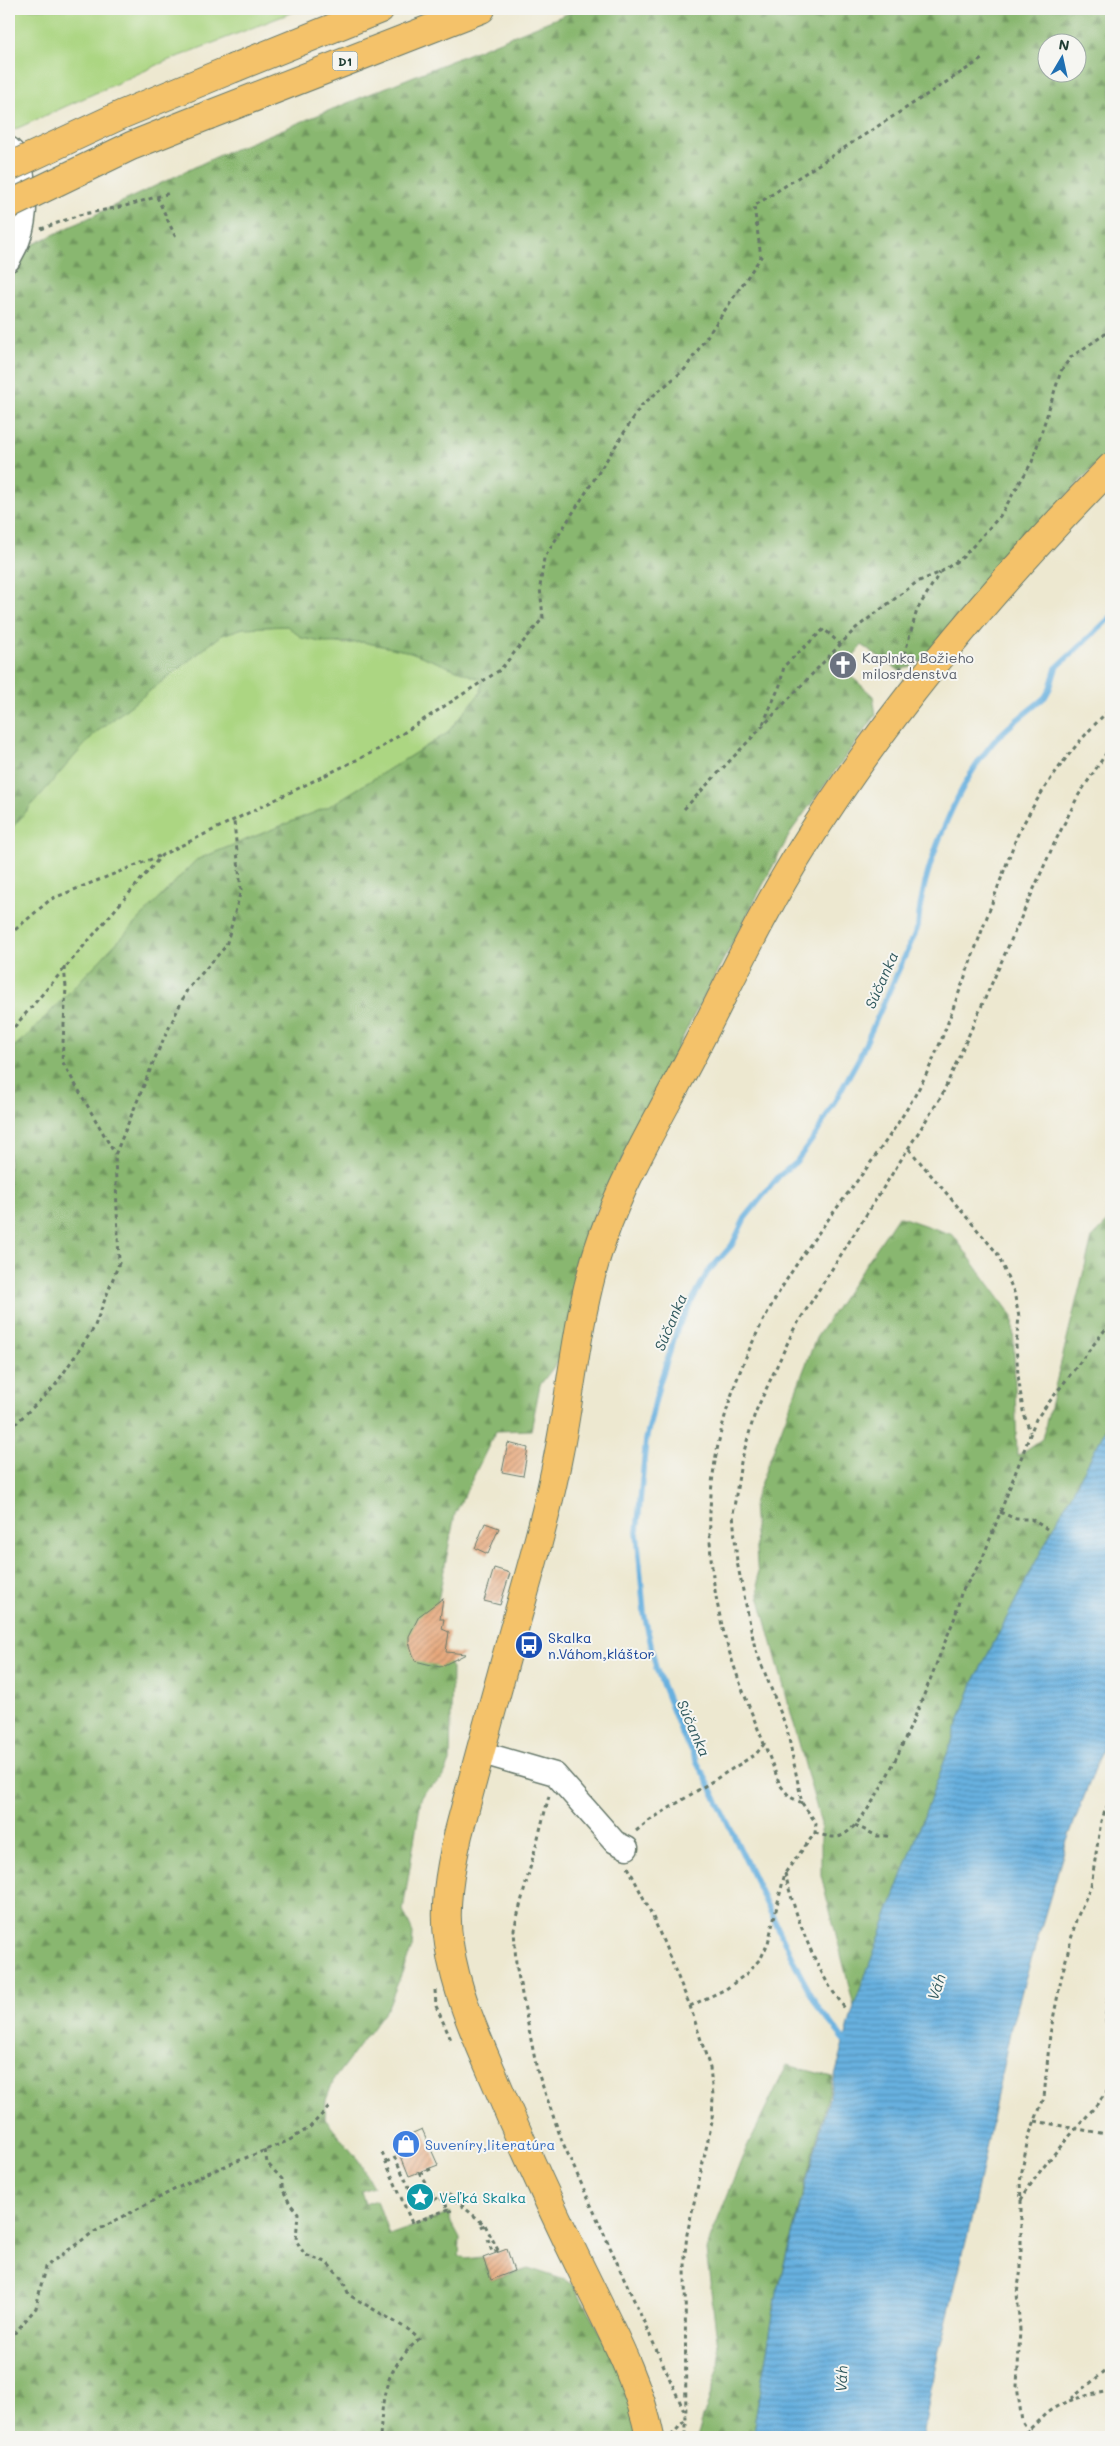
<svg xmlns="http://www.w3.org/2000/svg" width="1120" height="2446" font-family="Mali,sans-serif">
<style>
.grass{fill:#acd682;stroke:#668a5b}
.forest{fill:url(#forest-firs);stroke:#547a52;fill-rule:evenodd}
.water{fill:url(#water-rules);stroke:#43768a}
.lines{fill:none;stroke-linecap:round;stroke-linejoin:round}
.stream{stroke:#67b0df;stroke-width:5.5}
.building{fill:url(#building-hatch)}
.minor-casing{stroke:#67796b;stroke-width:25}
.major-casing{stroke:#67796b;stroke-width:30}
.highway-casing{stroke:#67796b;stroke-width:30}
.path{stroke:#67796b;stroke-width:3;stroke-dasharray:4 4;stroke-linecap:butt}
.minor{stroke:#fff;stroke-width:22}
.major{stroke:#f4c26a;stroke-width:28}
.highway{stroke:#f4c26a;stroke-width:28}
.highway-bridge-casing{stroke:#67796b;stroke-width:30;stroke-linecap:butt}
.highway-bridge{stroke:#f4c26a;stroke-width:28}
.labels{text-anchor:middle;dominant-baseline:central;stroke-width:4;stroke-linejoin:round;paint-order:stroke}
.shield{fill:#f6f6f2;stroke:#60746d;stroke-width:1}
.shield-label{font-size:12px;font-weight:bold;fill:#1f3d34}
.worship-label{font-size:14px;fill:#5b616d;stroke:#f6f6f2;text-anchor:start}
.transit-label{font-size:14px;fill:#164399;stroke:#f6f6f2;text-anchor:start}
.shop-label{font-size:14px;fill:#366cbe;stroke:#f6f6f2;text-anchor:start}
.culture-label{font-size:14px;fill:#0d838f;stroke:#f6f6f2;text-anchor:start}
.water-label{font-size:15px;font-style:italic;fill:#315a5f;stroke:#f6f6f2}
</style>
<defs>
<pattern id="forest-firs" width="22" height="20" patternUnits="userSpaceOnUse" patternTransform="scale(1.25)"><rect width="22" height="20" fill="#89b770"/><path d="M5 1l3.5 6h-7zM16 11l3.5 6h-7z" fill="#6f965d"/></pattern>
<pattern id="water-rules" width="6" height="5" patternUnits="userSpaceOnUse" patternTransform="scale(1.25)"><rect width="6" height="5" fill="#67b0df"/><path d="M0 2.5h6" fill="none" stroke="#5490b6"/></pattern>
<pattern id="building-hatch" width="6" height="6" patternUnits="userSpaceOnUse" patternTransform="scale(1.25)"><rect width="6" height="6" fill="#e7a87c"/><path d="M-1 1l2-2M0 6l6-6M5 7l2-2" fill="none" stroke="#bb8a66"/></pattern>
</defs>
<rect width="100%" height="100%" fill="#f6f6f2"/>
<filter id="ink" filterUnits="userSpaceOnUse"><feTurbulence type="fractalNoise" baseFrequency=".02" numOctaves="2"/><feDisplacementMap in="SourceGraphic" scale="10" xChannelSelector="R" yChannelSelector="G"/><feConvolveMatrix kernelMatrix="1 2 1 2 8 2 1 2 1" color-interpolation-filters="sRGB"/></filter>
<filter id="wash" filterUnits="userSpaceOnUse"><feTurbulence type="fractalNoise" baseFrequency=".0096" numOctaves="4" result="noise"/><feDisplacementMap in="SourceGraphic" scale="20" xChannelSelector="R" yChannelSelector="G"/><feGaussianBlur stdDeviation="1.12" result="paint"/><feColorMatrix in="noise" values="0 0 0 0 0 0 0 0 0 0 0 0 0 0 0 0 0 1.4 0 .05"/><feComposite in="paint" operator="in"/></filter>
<g filter="url(#wash)">
<rect width="100%" height="100%" fill="#ede8d0"/>
<g class="grass">
<path d="M9,9H301L164,62L9,132Z"/>
<path d="M287,626L302,638L345,644L363,642L411,652L482,679L481,692L446,734L328,807L196,860L30,1033L9,1051V831L94,734L222,635L243,628Z"/>
</g>
<g class="forest">
<path d="M579,9H1111V449L997,569L924,659L900,671L862,645L843,669L873,696L876,715L792,830L692,1019L590,1224L565,1352L540,1385L531,1430L496,1431L455,1514L433,1626L452,1669L450,1762L443,1778L427,1789L421,1799L403,1910L413,1933L412,1948L388,2007L334,2079L326,2100L325,2119L359,2161L373,2187L361,2191L365,2204L377,2200L389,2235L451,2213L450,2220L460,2239L459,2256L466,2259L483,2257L491,2280L528,2268L565,2280L574,2286L616,2360L642,2437H9V1051L30,1033L196,860L328,807L446,734L481,692L482,680L411,652L363,642L325,643L302,638L287,626L243,628L222,635L94,734L9,831V256L222,154ZM1048,42H1078V72H1048Z"/>
<path d="M898,1216L953,1235L1013,1317L1017,1456L1042,1439L1092,1238L1111,1219V1420L1060,1515L974,1681L854,2006L821,1875V1824L759,1595L753,1503L816,1338Z"/>
<path d="M787,2065L833,2077L778,2287L752,2437H697L720,2364L706,2250L742,2158Z"/>
</g>
<path class="water" d="M1111,1420V1727L1067,1841L1011,2027L971,2221L933,2376L923,2437H752L778,2287L854,2006L974,1681L1060,1515Z"/>
<g class="lines">
<path class="stream" d="M847,2043L819,2009L799,1972L712,1790L682,1734L656,1668L644,1613L637,1532L646,1440L659,1385L678,1327L707,1273L732,1245L745,1218L779,1176L796,1162L817,1133L859,1058L918,927C921,871 956,788 991,745C1005,727 1028,712 1045,697L1050,688L1056,668L1111,617"/>
</g>
<g id="blocks">
<g class="building">
<path d="M508,1443L528,1448L523,1476L502,1472Z"/>
<path d="M485,1523L499,1528L488,1554L475,1548Z"/>
<path d="M494,1568L510,1573L500,1605L484,1601Z"/>
<path d="M443,1598L440,1619H444L442,1629L449,1632L446,1652L466,1654L440,1667L415,1661L409,1642V1636L419,1616Z"/>
<path d="M422,2129L438,2165L409,2176L395,2141Z"/>
<path d="M507,2249L514,2271L491,2280L483,2258Z"/>
</g>
</g>
</g>
<g filter="url(#ink)">
<use href="#blocks" fill-opacity="0" stroke="#67796b" stroke-width="1"/>
<g class="lines">
<defs>
<g id="minor">
<path d="M9,148C29,165 28,216 19,239C17,246 12,253 9,260"/>
<path d="M479,1752L555,1774L615,1842L627,1848"/>
</g>
<path id="major" d="M650,2437C639,2382 613,2334 588,2283C555,2216 524,2149 495,2080C476,2036 456,1992 449,1944C443,1908 450,1870 458,1835C475,1770 493,1705 511,1640C528,1578 547,1516 559,1452C573,1381 578,1308 602,1239C625,1173 662,1113 694,1051C730,982 762,912 804,846C891,707 997,583 1111,467"/>
<g id="highway">
<path d="M234,68L380,9"/>
<path d="M209,115L481,9"/>
</g>
</defs>
<use href="#minor" class="minor-casing"/>
<use href="#major" class="major-casing"/>
<use href="#highway" class="highway-casing"/>
<g class="path">
<path d="M157,197L177,240"/>
<path d="M41,229L79,215L125,206L170,193"/>
<path d="M900,670L917,610L940,572"/>
<path d="M763,724L780,685L784,666L824,629L840,644"/>
<path d="M684,809L856,628L917,582L941,572L963,557L1000,516L1032,462L1061,371L1071,357L1111,330"/>
<path d="M9,935L51,899L159,856"/>
<path d="M64,967L66,987L62,1061L115,1154"/>
<path d="M9,1033L162,855L377,750L500,670L543,618L540,587L544,558L641,406L685,369L761,257L754,206L982,59"/>
<path d="M909,1149L997,1253L1014,1292L1019,1317L1016,1345L1018,1375L1023,1411L1030,1432"/>
<path d="M9,1430L54,1387L94,1328L119,1263L115,1155L158,1051L187,990L226,946L241,890L234,822"/>
<path d="M1000,1512L1016,1519H1031L1047,1529"/>
<path d="M549,1796L514,1929L516,1964L537,2070L562,2141L686,2415"/>
<path d="M1111,1797L1101,1821L1091,1886L1076,1920L1062,1975L1050,2034L1044,2098L1028,2138L1020,2182L1021,2200C1045,2158 1083,2125 1111,2086"/>
<path d="M802,1803L790,1797L780,1785C763,1738 741,1692 727,1644C691,1519 713,1405 778,1294C820,1222 879,1161 919,1088C938,1054 949,1018 963,982C981,933 999,884 1017,836C1041,788 1073,745 1111,708"/>
<path d="M855,1825L877,1836H888"/>
<path d="M636,1831L650,1820L756,1754L764,1744"/>
<path d="M815,1833C823,1835 833,1839 841,1836C882,1817 936,1662 955,1617L961,1593L982,1560L1036,1419L1111,1322"/>
<path d="M628,1867L653,1917L690,2006L710,2068L713,2095L712,2122L687,2234L685,2254L686,2437"/>
<path d="M785,1873C794,1911 808,1949 827,1982C832,1992 840,1999 846,2011"/>
<path d="M1111,1979C1106,2000 1103,2024 1111,2045"/>
<path d="M435,1990L436,2006L452,2042"/>
<path d="M690,2006L726,1989L746,1974L761,1958L768,1943L785,1873L815,1833L816,1823L802,1803L787,1729L755,1648L737,1562L733,1514L741,1462L755,1413L794,1329L942,1095L1053,846L1078,796L1111,746"/>
<path d="M1035,2121L1111,2135"/>
<path d="M265,2150L267,2163L282,2179V2188L290,2204L298,2213L296,2240L305,2255L326,2262L342,2279L349,2295L409,2330L419,2339C384,2371 383,2393 380,2437"/>
<path d="M382,2153L412,2223L449,2209"/>
<path d="M386,2162L395,2158L418,2206L448,2194L485,2225L499,2252"/>
<path d="M419,2172L435,2199"/>
<path d="M420,2174L433,2168"/>
<path d="M440,2197L451,2212"/>
<path d="M1021,2200V2269L1017,2293L1020,2330L1017,2386L1022,2422L1029,2432L1028,2437"/>
<path d="M481,2227L485,2225"/>
<path d="M488,2239L492,2252L497,2251L498,2253"/>
<path d="M9,2340L36,2308L45,2267L92,2233L164,2195L205,2174L288,2141L309,2128L330,2106"/>
<path d="M1071,2399L1111,2366"/>
<path d="M671,2436L687,2418"/>
<path d="M1017,2437C1031,2431 1038,2419 1051,2410C1069,2398 1090,2395 1111,2391"/>
</g>
<use href="#minor" class="minor"/>
<use href="#major" class="major"/>
<use href="#highway" class="highway"/>
<defs>
<g id="highway-bridge">
<path d="M9,167L123,114L234,68"/>
<path d="M9,205L131,146L209,115"/>
</g>
</defs>
<use href="#highway-bridge" class="highway-bridge-casing"/>
<use href="#highway-bridge" class="highway-bridge"/>
</g>
</g>
<defs>
<symbol id="church-disc" viewBox="-11 -11 22 22"><circle r="9.5" fill="#6b7280" stroke="#f6f6f2"/><path d="M-1.2-6h2.4v3.5h3.3v2.4h-3.3V6h-2.4V-.1h-3.3v-2.4h3.3Z" fill="#fff"/></symbol>
<symbol id="bus-disc" viewBox="-11 -11 22 22"><circle r="9.5" fill="#1a4fb4" stroke="#f6f6f2"/><path d="M-5-6H5V4H4V6H2V4H-2V6H-4V4H-5ZM-3.5-4V0h7V-4ZM-3.5 1.2v1.5H-2V1.2ZM2 1.2v1.5H3.5V1.2Z" fill="#fff"/></symbol>
<symbol id="shop-disc" viewBox="-11 -11 22 22"><circle r="9.5" fill="#3f7fe0" stroke="#f6f6f2"/><path d="M-5-2.5h2.3a2.7 3.5 0 0 1 5.4 0H5L5.5 6h-11ZM-1.5-2.5h3a1.5 2.3 0 0 0-3 0Z" fill="#fff"/></symbol>
<symbol id="sight-disc" viewBox="-11 -11 22 22"><circle r="9.5" fill="#0f9aa8" stroke="#f6f6f2"/><path d="M0-6L1.8-2.2L6-1.7L2.9 1.2L3.7 5.4L0 3.3L-3.7 5.4L-2.9 1.2L-6-1.7L-1.8-2.2Z" fill="#fff"/></symbol>
</defs>
<g fill-rule="evenodd">
<use href="#church-disc" x="827" y="649" width="32" height="32"/>
<use href="#bus-disc" x="513" y="1629" width="32" height="32"/>
<use href="#shop-disc" x="390" y="2128" width="32" height="32"/>
<use href="#sight-disc" x="404" y="2181" width="32" height="32"/>
</g>
<g class="labels">
<rect class="shield" x="332.5" y="51.5" width="25" height="19" rx="4"/>
<g class="shield-label">
<text x="345" y="61">D1</text>
</g>
<g class="worship-label">
<text x="862" y="657">Kaplnka Božieho<tspan x="862" dy="16">milosrdenstva</tspan></text>
</g>
<g class="transit-label">
<text x="548" y="1637">Skalka<tspan x="548" dy="16">n.Váhom,kláštor</tspan></text>
</g>
<g class="shop-label">
<text x="425" y="2144">Suveníry,literatúra</text>
</g>
<g class="culture-label">
<text x="439" y="2197">Veľká Skalka</text>
</g>
<g class="water-label">
<text transform="translate(881 980) rotate(-66)">Súčanka</text>
<text transform="translate(670 1322) rotate(-67)">Súčanka</text>
<text transform="translate(694 1728) rotate(66)">Súčanka</text>
<text transform="translate(936 1987) rotate(-71)">Váh</text>
<text transform="translate(841 2379) rotate(-88)">Váh</text>
</g>
</g>
<rect width="1120" height="2446" fill="none" stroke="#f6f6f2" stroke-width="30"/>
<g transform="translate(1062 58) rotate(9)"><circle r="24" fill="#f6f6f2" stroke="#a0aca6"/>
<path d="M0-4L9 19L0 12L-9 19Z" fill="#1f6fb2"/>
<text y="-8" font-size="14" font-weight="bold" text-anchor="middle" fill="#1f3d34">N</text>
</g>
</svg>
